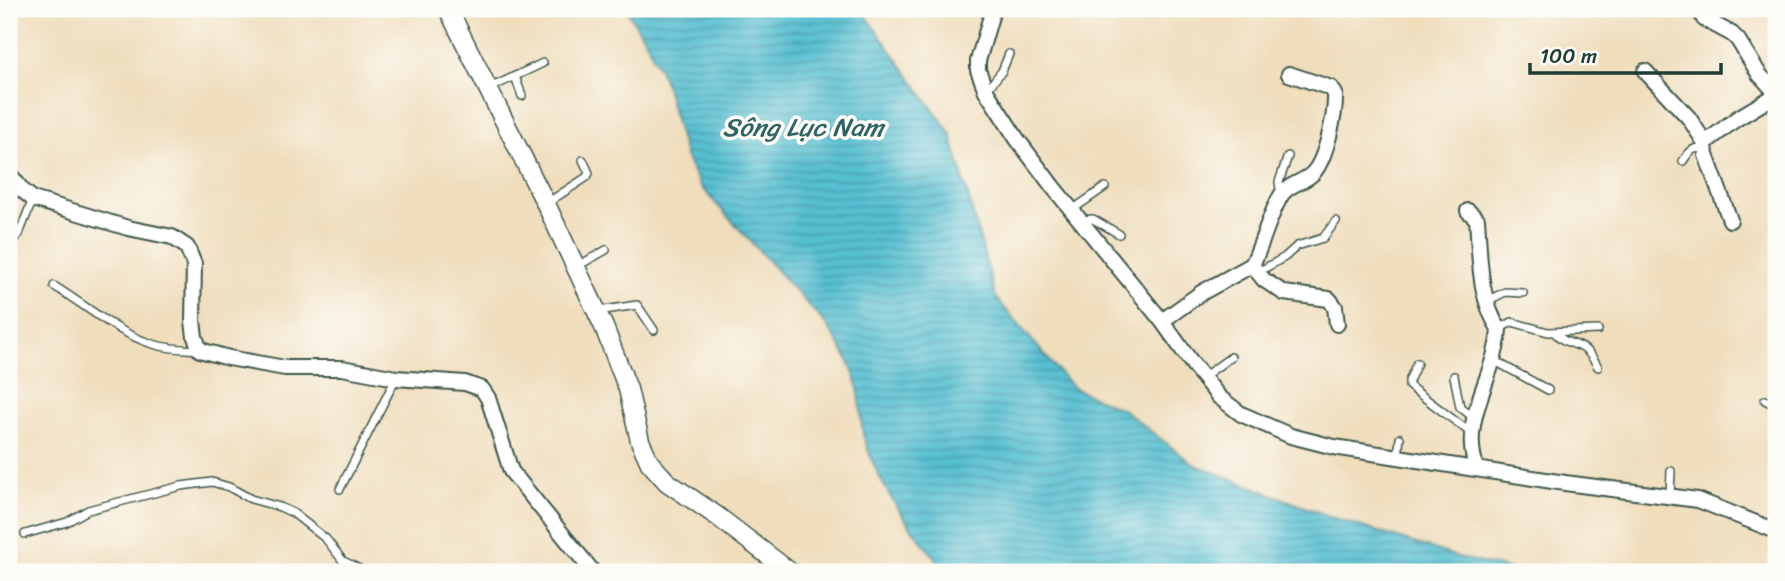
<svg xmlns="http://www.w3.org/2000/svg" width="1785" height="581" font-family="Sriracha,sans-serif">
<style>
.water{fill:url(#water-rules);stroke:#3a7e83;stroke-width:2}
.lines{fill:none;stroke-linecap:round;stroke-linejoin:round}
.service-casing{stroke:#3e5548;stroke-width:10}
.minor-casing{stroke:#3e5548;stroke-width:18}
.tertiary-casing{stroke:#3e5548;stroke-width:21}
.service{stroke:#fff;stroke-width:7}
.minor{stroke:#fff;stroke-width:14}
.tertiary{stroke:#fff;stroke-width:18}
.labels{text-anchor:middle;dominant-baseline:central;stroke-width:7;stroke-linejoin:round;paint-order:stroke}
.water-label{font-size:26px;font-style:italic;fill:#306463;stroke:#fdfcf7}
</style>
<defs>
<pattern id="water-rules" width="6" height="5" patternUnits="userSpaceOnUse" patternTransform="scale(1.75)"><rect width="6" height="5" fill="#56bfd2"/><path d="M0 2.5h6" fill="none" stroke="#479cab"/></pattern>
</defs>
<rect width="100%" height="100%" fill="#fdfcf7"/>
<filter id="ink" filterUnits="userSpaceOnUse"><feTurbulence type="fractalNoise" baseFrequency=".0143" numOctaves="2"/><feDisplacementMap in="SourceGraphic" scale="14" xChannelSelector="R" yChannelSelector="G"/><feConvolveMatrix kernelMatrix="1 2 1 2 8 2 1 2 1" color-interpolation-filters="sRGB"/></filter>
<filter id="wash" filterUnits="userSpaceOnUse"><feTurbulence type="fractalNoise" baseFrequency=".00686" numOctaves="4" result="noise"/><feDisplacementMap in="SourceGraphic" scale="28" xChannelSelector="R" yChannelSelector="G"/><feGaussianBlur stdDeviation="1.57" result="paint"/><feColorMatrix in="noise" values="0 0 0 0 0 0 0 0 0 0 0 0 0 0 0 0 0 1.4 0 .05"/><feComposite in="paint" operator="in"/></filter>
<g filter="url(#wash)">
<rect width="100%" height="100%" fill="#efddbc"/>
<path class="water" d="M626,9H861L951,134L996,298L1073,388L1124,410L1193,464L1331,517L1461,558L1519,572H947C913,532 881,492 865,441C860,427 862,409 859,394C856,368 839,343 824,322L701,187L685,156L664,80L646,41Z"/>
</g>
<g filter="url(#ink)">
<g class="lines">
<defs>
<g id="service">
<path d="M515,76L522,96"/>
<path d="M490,88L543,63"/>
<path d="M986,91L1002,71L1009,54"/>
<path d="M1683,161C1689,152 1693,146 1704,149"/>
<path d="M1285,191L1280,189L1279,182L1288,156"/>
<path d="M547,203L587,177L589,173L583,160"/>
<path d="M1072,210L1105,187"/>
<path d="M1080,220L1093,219L1119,234"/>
<path d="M9,244L19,234L33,199"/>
<path d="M576,267L606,250"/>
<path d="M1258,272L1285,257L1297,246L1323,238L1336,221"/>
<path d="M54,286C87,306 121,337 160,346C173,349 186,349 199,350"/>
<path d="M1487,301L1505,292L1523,293"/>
<path d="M598,311L637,305L654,330"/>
<path d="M1499,329L1512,322L1548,332L1598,330"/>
<path d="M1554,332C1571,351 1582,336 1598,367"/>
<path d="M1493,360L1548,390"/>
<path d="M1417,363L1409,381V386L1471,433"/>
<path d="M1454,376L1460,407L1474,418"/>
<path d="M1203,377L1231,357"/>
<path d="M1765,400L1776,406"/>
<path d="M1398,457L1400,438"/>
<path d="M340,489L396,378"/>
<path d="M1670,496L1671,471"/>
<path d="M25,534L67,522L88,510L181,486L212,482L229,487L251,499L280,507L293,513L326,539L343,561L366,572"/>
</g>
<g id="minor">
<path d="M993,9L978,61V70L986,91L1017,139L1053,187L1162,321L1194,366L1219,397L1241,414L1291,436L1334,447L1565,483L1698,500L1776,531"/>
<path d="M1699,9L1704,19L1732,34L1738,40L1759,74L1776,93"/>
<path d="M1645,71L1689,118L1705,143"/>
<path d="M9,173L22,190L33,199L128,228L172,237L187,247L194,264L193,321L195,337L200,350L229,358L285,368H342L396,378L465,383L482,389L488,398L511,471L593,572"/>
<path d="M1468,211L1477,219C1480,255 1478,297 1499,329C1496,377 1458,420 1477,469"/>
<path d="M1730,220L1706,155L1705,143L1736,119L1776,95"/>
<path d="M1252,265C1263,243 1270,212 1282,194C1290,183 1305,182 1313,173C1326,159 1336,113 1335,94L1331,88L1289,74"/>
<path d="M1162,321L1201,293L1252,265L1264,280L1284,293L1329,299L1335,307L1337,324"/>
</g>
<path id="tertiary" d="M448,9L546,204L604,327L628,389L640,441L650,463L667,482L717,516L790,572"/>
</defs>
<use href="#service" class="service-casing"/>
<use href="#minor" class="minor-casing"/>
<use href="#tertiary" class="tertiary-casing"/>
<use href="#service" class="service"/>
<use href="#minor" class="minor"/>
<use href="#tertiary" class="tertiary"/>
</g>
</g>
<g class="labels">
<g class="water-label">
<text x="803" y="127">Sông Lục Nam</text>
</g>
</g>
<rect width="1785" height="581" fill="none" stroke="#fdfcf7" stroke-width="35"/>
<path d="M1530 63v10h191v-10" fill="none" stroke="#1f3d34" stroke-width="3.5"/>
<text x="1540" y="63" font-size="21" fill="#1f3d34" stroke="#fdfcf7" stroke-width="5" paint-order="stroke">100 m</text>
</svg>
